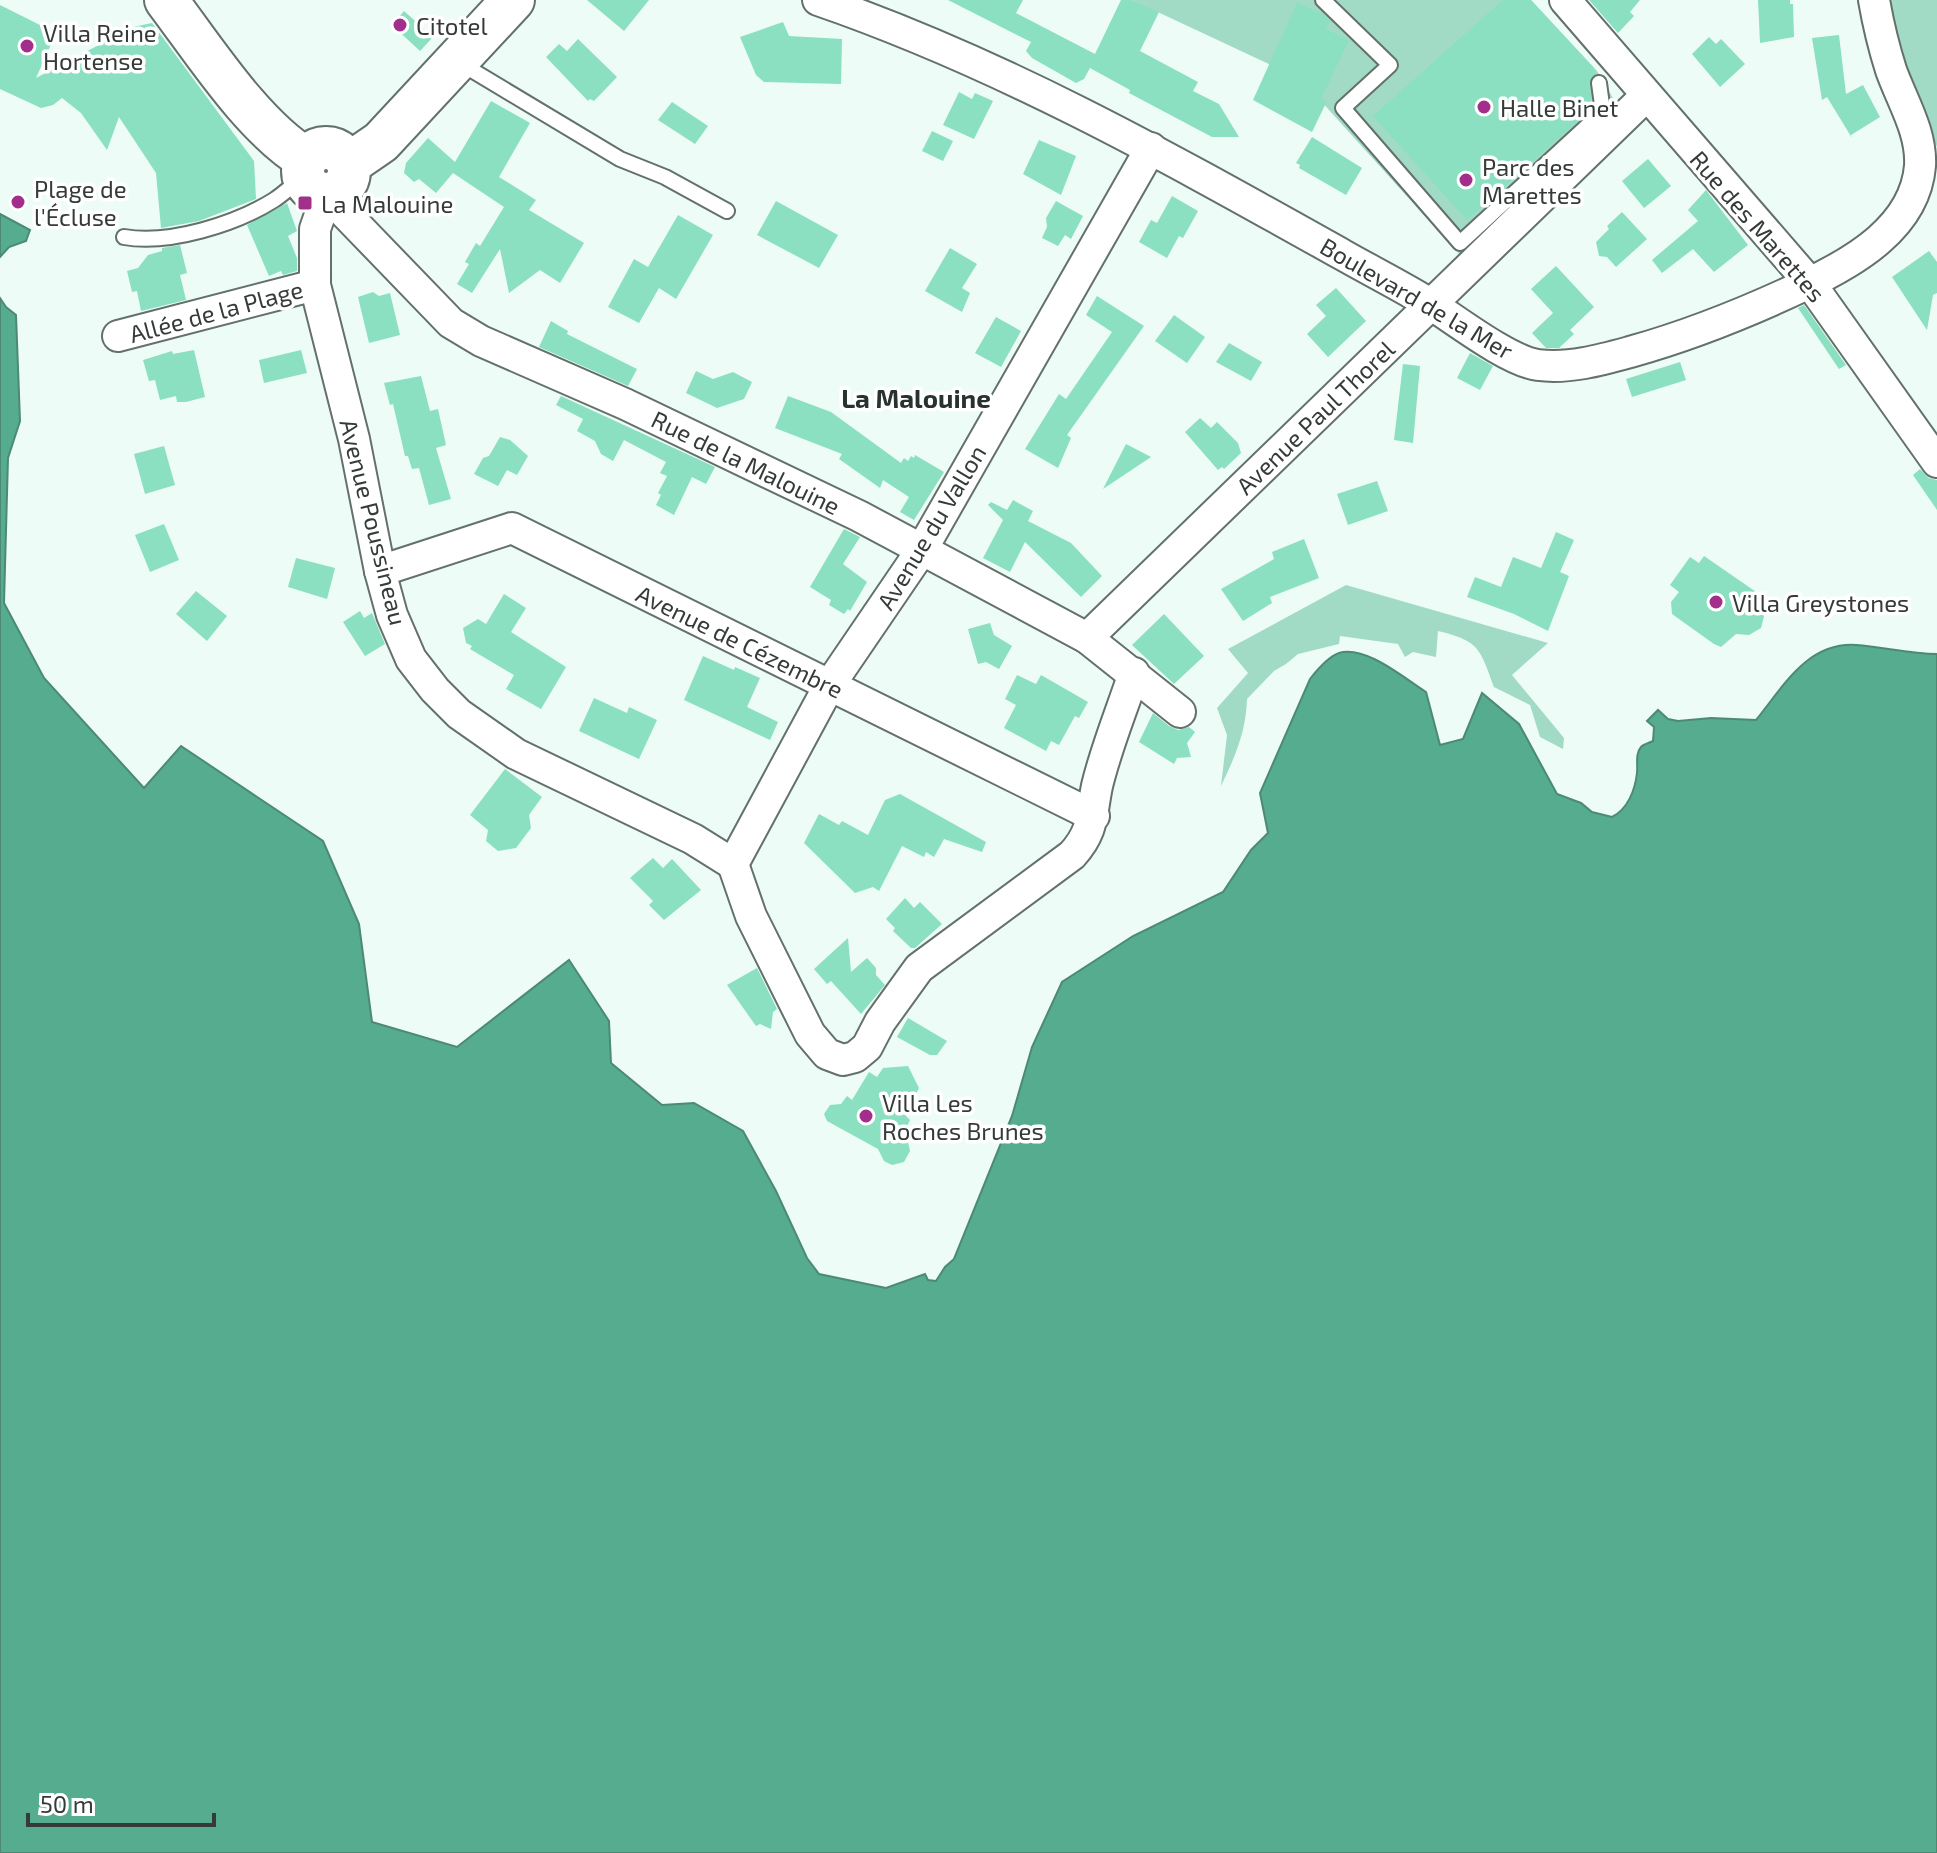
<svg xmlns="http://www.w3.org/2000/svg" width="1937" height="1853" font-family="'Exo 2',sans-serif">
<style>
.green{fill:#a1dbc5}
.water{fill:#56ac8e;stroke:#4c8a74;stroke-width:2}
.building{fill:#8ae0c1}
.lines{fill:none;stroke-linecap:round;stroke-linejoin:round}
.lane-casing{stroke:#63706b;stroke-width:18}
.street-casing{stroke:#63706b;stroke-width:34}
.secondary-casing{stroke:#63706b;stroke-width:46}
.lane{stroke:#fff;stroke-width:14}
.street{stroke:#fff;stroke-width:30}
.secondary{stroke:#fff;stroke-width:42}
.poi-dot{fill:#a12f8b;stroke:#fff;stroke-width:3}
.labels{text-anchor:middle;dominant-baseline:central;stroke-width:7;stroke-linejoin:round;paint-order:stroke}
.poi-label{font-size:24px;fill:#353b39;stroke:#fff;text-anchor:start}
.street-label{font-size:24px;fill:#353b39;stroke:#fff}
.neighbourhood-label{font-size:26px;font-weight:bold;fill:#28332f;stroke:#fff}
</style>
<rect width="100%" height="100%" fill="#edfcf6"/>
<g class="green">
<path d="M1132,0H1531L1597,71L1617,105L1459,254L1301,79Z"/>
<path d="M1886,0H1937V147L1908,90Z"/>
<path d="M1346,585L1548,643L1512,675L1564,738L1563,749L1540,737L1530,705L1494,687C1480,649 1480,641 1438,631L1436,657L1413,652L1405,657L1398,644L1340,636L1339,644L1298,654L1286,664L1274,671L1247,699C1246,732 1235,757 1221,786L1227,735L1217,708L1248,673L1228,649Z"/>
</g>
<g class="water">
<path d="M0,214L30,230L26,241L9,247L0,257Z"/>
<path d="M0,298L6,307L16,315L20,421L8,458L4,603L44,678L144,788L181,746L323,841L359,924L372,1022L457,1047L569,960L609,1021L611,1063L662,1105L694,1103L743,1131L776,1191L807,1258L819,1274L886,1288L925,1274L928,1280L936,1281L945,1267L954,1259L1012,1116L1032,1047L1062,982L1133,936L1223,892L1251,850L1268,833L1260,793L1310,679C1317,670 1328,657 1339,653C1366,645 1405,679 1426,692L1440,745L1463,739L1482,693L1519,724L1557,794L1581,803L1592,812L1612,817C1628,809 1635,790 1637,773C1638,764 1635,754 1641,747C1644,744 1649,743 1653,741L1654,727L1647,721L1658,710L1668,719L1678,721L1711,718L1756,720C1783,687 1807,642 1856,645C1884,647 1909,654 1937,654V1853H0Z"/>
</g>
<g class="building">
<path d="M587,0H649L624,31Z"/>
<path d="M948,0H1023L1016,13L1095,54L1121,0H1132L1159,12L1140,51L1198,82L1193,91L1219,104L1239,137H1212L1129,93L1130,90L1090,68L1084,79L1076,83L1032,58L1026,51L1031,42Z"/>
<path d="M1503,0H1531L1594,68L1595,74L1589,84L1592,103L1588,112L1467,220L1373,116Z"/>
<path d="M1589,0H1640L1630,12L1634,16L1618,33Z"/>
<path d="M1758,0H1790V4H1793L1794,37L1760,43Z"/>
<path d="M1297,3L1323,14L1330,21L1326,29L1349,40L1321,99L1326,103L1312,132L1253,100Z"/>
<path d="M0,5L56,33L36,78L133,27L152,23L254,161L256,199L199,221L161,228L156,173L119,117L107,150L81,113L62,98L53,105L41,108L0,89Z"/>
<path d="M404,11L433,37L420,51L392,25Z"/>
<path d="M783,22L789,36L842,39L841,84L764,82L756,75L740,37Z"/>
<path d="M1839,35L1846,94L1863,85L1880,117L1851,135L1852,138L1827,97L1822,100L1812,38Z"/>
<path d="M1709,37L1716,44L1721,39L1745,64L1720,87L1692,54Z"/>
<path d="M578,39L617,77L594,101L590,99L588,101L546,57L559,44L567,51Z"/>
<path d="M959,92L972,99L975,93L993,101L974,139L943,125Z"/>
<path d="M491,101L530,123L499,177L536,200L529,210L584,243L560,283L540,270L509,293L500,249L472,293L457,284L469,264L465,262L476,243L480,246L504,207L453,173L436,193L419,179L414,182L404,173L406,163L428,138L455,162Z"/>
<path d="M672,102L708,126L695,144L658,120Z"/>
<path d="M932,131L953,141L943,161L922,151Z"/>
<path d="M1312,137L1362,168L1346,195L1299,168L1300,165L1296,163Z"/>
<path d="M1039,140L1076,156L1061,195L1023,174Z"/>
<path d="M1648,159L1671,186L1644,208L1622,181Z"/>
<path d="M1706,190L1748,245L1714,272L1693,249L1662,273L1652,260L1698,221L1688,210Z"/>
<path d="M1172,196L1198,211L1183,238L1179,236L1167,258L1139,242L1151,220L1157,223Z"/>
<path d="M776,201L838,235L819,268L757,235Z"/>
<path d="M1056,201L1083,216L1071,239L1065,235L1058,246L1042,238L1047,227L1046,218Z"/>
<path d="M287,203L297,231L288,236L297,258V271L283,275L281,271L269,276L247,225Z"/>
<path d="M1622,212L1647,239L1616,267L1607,257L1599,256L1596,242L1609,229L1607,226Z"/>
<path d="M678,215L713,235L676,299L659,288L639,323L608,307L634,259L648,267Z"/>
<path d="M180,245L187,273L180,275L186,300L141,311L137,291L132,292L127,271L138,268L148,255L162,251V248Z"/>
<path d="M950,248L977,264L962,288L970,293L962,312L925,291Z"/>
<path d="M1929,251L1937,262V293L1933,295L1927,330L1892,277Z"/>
<path d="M1556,266L1594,307L1570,330L1574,334L1559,348H1546L1532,333L1553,313L1531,289Z"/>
<path d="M1336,288L1366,321L1328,357L1307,334L1326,316L1316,305Z"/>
<path d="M373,292L379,296L390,293L400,335L369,343L358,297Z"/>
<path d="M1097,296L1144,326L1067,435L1071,438L1058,468L1025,449L1059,394L1066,399L1112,332L1086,315Z"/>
<path d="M1804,305L1846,365L1839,369L1798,308Z"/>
<path d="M1174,315L1205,337L1187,363L1155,341Z"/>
<path d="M996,317L1021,331L1001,367L975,353Z"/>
<path d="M551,321L568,331L567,334L637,369L628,386L539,347Z"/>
<path d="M1229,343L1262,362L1251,381L1216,362Z"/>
<path d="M194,350L205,397L186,402H177L176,396L160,400L155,380L149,381L143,360L172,351L173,354Z"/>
<path d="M301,350L307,373L264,383L259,360Z"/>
<path d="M1470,353L1493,366L1480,390L1457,378Z"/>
<path d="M1680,362L1686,380L1632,397L1626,379Z"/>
<path d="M1403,364L1420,366L1413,443L1394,440Z"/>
<path d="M696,371L713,379L733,372L752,382L744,399L717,408L686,393Z"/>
<path d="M421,376L430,411L438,409L446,445L436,448L451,499L429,505L419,468L412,469L408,456H405L393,404L390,405L384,383Z"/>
<path d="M561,396L715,467L706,484L692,477L674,515L656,505L661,495L658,493L667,476L660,473L666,462L624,440L613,461L601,454L595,441L577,431L583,419L556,405Z"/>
<path d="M788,396L831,412L901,463L904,458L908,461L911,456L914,458L915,455L944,472L914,520L900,512L909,497L883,480L880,488L839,459L842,454L775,428Z"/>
<path d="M1200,418L1211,428L1217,422L1238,443L1241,453L1224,469L1222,467L1218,470L1185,432Z"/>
<path d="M500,437L510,440L528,456L517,475L507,470L498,486L474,474L483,458L489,456Z"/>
<path d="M1126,444L1151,457L1103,489Z"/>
<path d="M164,446L175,485L145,494L134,454Z"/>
<path d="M1920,469L1929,478L1937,480V510L1913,475Z"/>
<path d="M1377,481L1388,511L1348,525L1337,494Z"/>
<path d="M1013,500L1033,511L1028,521L1071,543L1102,576L1081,597L1025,542L1010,572L983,558L1003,520L988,505L991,502L1007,510Z"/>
<path d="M164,524L179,560L150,572L135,535Z"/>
<path d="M844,529L860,537L843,564L867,582L850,611L848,609L844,614L829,605L831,600L810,587Z"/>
<path d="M1556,532L1574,540L1560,572L1569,576L1548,631L1514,614L1467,597L1475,577L1501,587L1513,557L1541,568Z"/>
<path d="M1304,539L1319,578L1270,597L1272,603L1243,621L1221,589L1274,559L1272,552Z"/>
<path d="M1704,556L1762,596L1758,602L1764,616L1761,628L1749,635L1736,634L1721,647L1714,644L1672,614L1671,602L1679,592L1670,585L1690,557L1699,563Z"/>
<path d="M296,558L335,568L327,599L288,587Z"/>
<path d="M196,591L227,616L207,641L176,614Z"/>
<path d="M504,594L526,608L511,632L566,667L541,709L506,689L514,675L470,649L472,646L466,643L463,628L478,619L486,624Z"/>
<path d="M360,611L364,618L372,613L385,644L365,656L343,622Z"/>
<path d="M1164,614L1204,656L1174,684L1132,645Z"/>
<path d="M990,623L994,635L1012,646L999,669L986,662L978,664L968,629Z"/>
<path d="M703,656L734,670L735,667L760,678L747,707L778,722L770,740L684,700Z"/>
<path d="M1017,675L1036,684L1041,675L1088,702L1079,718L1075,716L1059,745L1051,741L1046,751L1004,728L1016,705L1005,699Z"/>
<path d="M594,698L627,713L629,707L657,720L639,759L579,731Z"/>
<path d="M1153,713L1169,726L1178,730L1189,727L1195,732L1187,743L1191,757L1177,758L1174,764L1139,742Z"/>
<path d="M505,769L542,797L529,815L531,828L516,848L498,851L486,841L488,830L470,815Z"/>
<path d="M900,794L986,842L982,852L944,839L934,857L926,852L924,857L902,846L879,891L873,887L855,893L804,843L819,814L839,825L842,821L868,835L885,800Z"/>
<path d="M653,858L663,868L672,859L701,890L664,920L649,905L653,901L630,878Z"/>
<path d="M905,898L914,908L920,902L942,924L915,948H911L893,931L895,928L886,919Z"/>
<path d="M848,938L851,972L867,958L876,968V975L885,985L861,1014L831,981L827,984L814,969Z"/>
<path d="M757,968L777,1009L773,1012L771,1029L760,1024L756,1026L727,985Z"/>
<path d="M908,1018L947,1041L937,1055H930L897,1037Z"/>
<path d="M908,1066L919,1088L915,1096L918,1098L906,1116L910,1120L903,1135L908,1142L910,1151L904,1162L892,1165L884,1161L878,1149L827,1121L824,1114L830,1105L841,1104L847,1096L852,1100L869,1072L877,1077L883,1068Z"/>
</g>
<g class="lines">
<defs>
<g id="lane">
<path d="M1323,0L1390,65L1343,108L1460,243L1596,118L1602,105L1599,83"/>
<path d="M460,63L620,159L665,177L727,211"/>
<path d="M124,237C169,245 236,224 274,200C285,193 293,184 304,177"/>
</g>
<g id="street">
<path d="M818,0C1004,64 1173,160 1343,255C1373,272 1403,287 1432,305C1457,321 1509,361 1538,365C1569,369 1601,360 1630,352C1691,335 1748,312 1805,285C1854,262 1915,227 1920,166C1922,132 1902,101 1891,70C1884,48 1878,23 1874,0"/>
<path d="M1565,0L1810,283L1937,462"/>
<path d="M333,193L336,204L451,323L481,341L625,404L859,516L1087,638L1180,712"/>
<path d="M324,194L323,206L315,229V285L354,439L380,571L392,615L411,659L435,690L459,714L516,754L693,839L733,864"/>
<path d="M118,336L315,285"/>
<path d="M380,571L512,528L1094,816"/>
<path d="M1087,638L1646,96"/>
<path d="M733,864L829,686L921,551L1151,148"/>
<path d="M733,864L751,916L810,1034L827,1054L843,1060L855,1057L867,1047L880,1022L919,968L1072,855C1094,831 1091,815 1097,786C1106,748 1122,710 1134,673"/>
</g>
<g id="secondary">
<path d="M166,0C204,50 252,126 306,159"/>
<circle cx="326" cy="171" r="23"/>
<path d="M349,164L381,142L513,0"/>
</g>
</defs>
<use href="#lane" class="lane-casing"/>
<use href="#street" class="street-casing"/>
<use href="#secondary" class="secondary-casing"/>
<use href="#lane" class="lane"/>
<use href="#street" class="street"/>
<use href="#secondary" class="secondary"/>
</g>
<g class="poi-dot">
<circle cx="400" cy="25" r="8"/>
<circle cx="27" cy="46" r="8"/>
<circle cx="1484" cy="107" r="8"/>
<circle cx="1466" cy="180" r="8"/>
<circle cx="18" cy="202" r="8"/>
<rect x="297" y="195" width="16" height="16" rx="4"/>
<circle cx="1716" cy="602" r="8"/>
<circle cx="866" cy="1116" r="8"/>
</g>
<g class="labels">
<g class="poi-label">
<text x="416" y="25">Citotel</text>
<text x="43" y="32">Villa Reine<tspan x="43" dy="28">Hortense</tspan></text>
<text x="1500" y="107">Halle Binet</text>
<text x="1482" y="166">Parc des<tspan x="1482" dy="28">Marettes</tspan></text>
<text x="34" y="188">Plage de<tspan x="34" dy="28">l'Écluse</tspan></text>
<text x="321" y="203">La Malouine</text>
<text x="1732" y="602">Villa Greystones</text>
<text x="882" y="1102">Villa Les<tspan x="882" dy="28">Roches Brunes</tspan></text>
</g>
<g class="street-label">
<text transform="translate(1758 226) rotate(49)">Rue des Marettes</text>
<text transform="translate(1417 298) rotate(30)">Boulevard de la Mer</text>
<text transform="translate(216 311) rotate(-15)">Allée de la Plage</text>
<text transform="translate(1315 417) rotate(-44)">Avenue Paul Thorel</text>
<text transform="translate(746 462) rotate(26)">Rue de la Malouine</text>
<text transform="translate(374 522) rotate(76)">Avenue Poussineau</text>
<text transform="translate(931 527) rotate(-59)">Avenue du Vallon</text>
<text transform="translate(740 641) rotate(26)">Avenue de Cézembre</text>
</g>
<g class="neighbourhood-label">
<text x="916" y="397">La Malouine</text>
</g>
</g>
<path d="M28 1813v12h186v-12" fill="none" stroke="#353b39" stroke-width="4"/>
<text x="40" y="1813" font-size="24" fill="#353b39" stroke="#ffffff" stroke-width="6" paint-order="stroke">50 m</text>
</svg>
